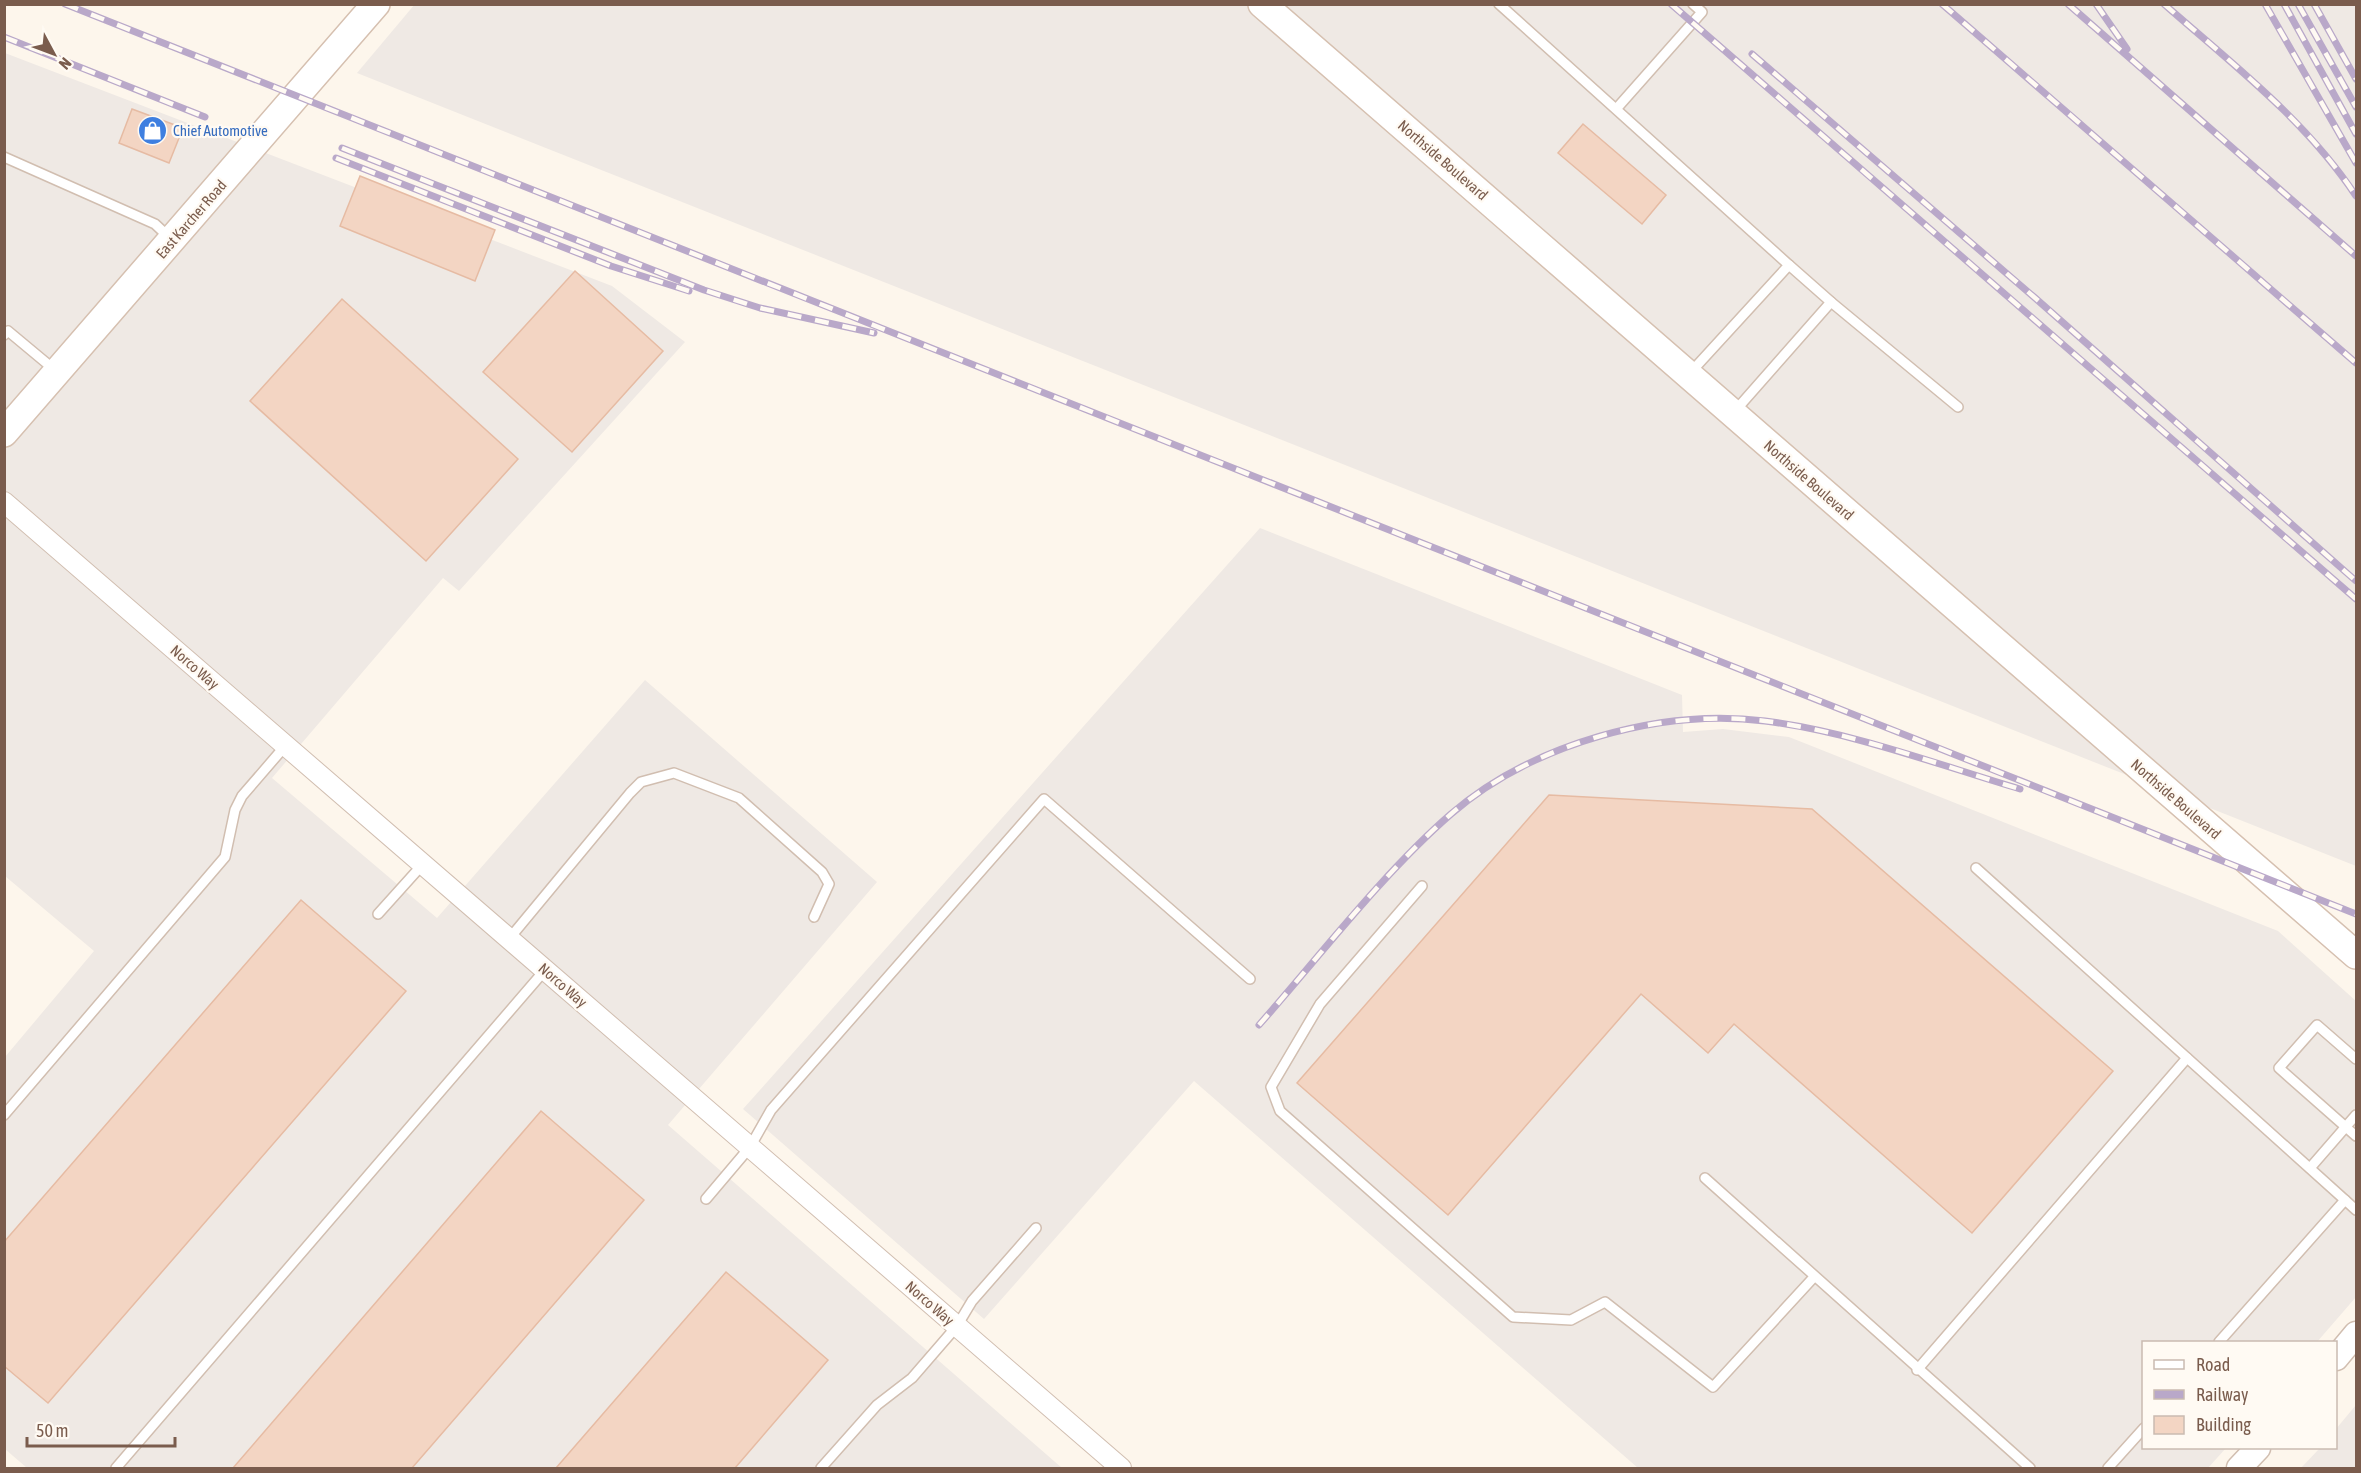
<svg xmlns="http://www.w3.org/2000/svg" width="2361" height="1473" font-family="'Asap Condensed',sans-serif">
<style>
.industrial{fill:#efe9e4}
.building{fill:#f3d5c3;stroke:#e6bba3;stroke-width:1.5}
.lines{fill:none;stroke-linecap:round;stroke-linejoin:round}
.service-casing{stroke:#d1beb0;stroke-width:12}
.minor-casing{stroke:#d1beb0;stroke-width:22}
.tertiary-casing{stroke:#d1beb0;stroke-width:27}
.secondary-casing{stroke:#d6c0b0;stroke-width:30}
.service{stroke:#fff;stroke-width:9}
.minor{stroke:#fff;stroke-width:20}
.tertiary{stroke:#fff;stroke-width:24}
.secondary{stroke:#fff;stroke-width:27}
.rail-casing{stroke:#b9a8c9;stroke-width:7}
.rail{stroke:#fffaf3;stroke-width:4.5;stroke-dasharray:14;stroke-linecap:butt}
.labels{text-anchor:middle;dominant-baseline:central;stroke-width:4.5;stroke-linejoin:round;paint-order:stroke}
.shop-label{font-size:15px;fill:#366cbe;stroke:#fffaf3;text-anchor:start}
.street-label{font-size:15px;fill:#7a5c4d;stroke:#fffaf3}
</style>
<rect width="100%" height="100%" fill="#fdf6ec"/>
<g class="industrial">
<path d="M415,4L2356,5V866L357,73Z"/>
<path d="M5,53L612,286L685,342L459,591L443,578L272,778L437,918L645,680L877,882L668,1125L1062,1468H27L5,1449V1057L94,951L5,876Z"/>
<path d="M1260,528L1682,695L1683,732L1723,729L1789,737L2278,931L2356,1001V1297L2317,1342H2144V1448H2226L2208,1468H1638L1194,1081L984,1319L743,1109Z"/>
<path d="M2356,1405V1468H2301L2320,1448H2336V1429Z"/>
</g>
<g class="building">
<path d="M132,109L183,128L169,163L119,143Z"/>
<path d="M1583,124L1666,195L1642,224L1558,153Z"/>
<path d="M360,176L495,230L475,281L340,226Z"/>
<path d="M575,271L663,351L572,452L483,372Z"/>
<path d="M342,299L518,459L426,561L250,401Z"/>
<path d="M1549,795L1812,809L2113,1071L1972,1233L1734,1024L1708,1053L1641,994L1448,1215L1297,1083Z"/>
<path d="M301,900L406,991L48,1403L4,1366V1242Z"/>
<path d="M541,1111L644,1200L412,1468H233Z"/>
<path d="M726,1272L828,1360L735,1468H556Z"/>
</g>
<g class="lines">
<defs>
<g id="service">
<path d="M1499,4L1789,265L1691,372"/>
<path d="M1617,108L1702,12L1693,4"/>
<path d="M4,157L155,224L171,239"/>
<path d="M1831,302L1958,407"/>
<path d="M4,335L8,331L56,371"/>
<path d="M1735,411L1831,302L1789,265"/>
<path d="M1976,868L2345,1200"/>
<path d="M1422,886L1320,1004L1271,1087L1280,1111L1513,1317L1571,1320L1605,1302L1713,1387L1814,1277"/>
<path d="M378,914L423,864"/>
<path d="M509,939L630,793L641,782L674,773L739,798L822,872L829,884L814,917"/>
<path d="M2356,1059L2317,1025L2279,1068L2356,1136"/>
<path d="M4,1115L225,857L235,810L242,796L286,745"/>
<path d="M2310,1168L2356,1115"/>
<path d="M1705,1178L2030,1468"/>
<path d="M706,1199L750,1147L771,1110L1044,799L1250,979"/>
<path d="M2219,1342L2345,1200L2356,1210"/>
<path d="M1917,1370L2187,1058"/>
<path d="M116,1468L545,970"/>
<path d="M821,1468L877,1405L912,1378L957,1326L972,1301L1036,1228"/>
<path d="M2108,1468L2144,1428"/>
</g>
<path id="minor" d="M4,502L1121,1468"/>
<g id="tertiary">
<path d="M2336,1358L2356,1334"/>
<path d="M2239,1468L2258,1448"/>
</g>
<g id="secondary">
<path d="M1262,4L2356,955"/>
<path d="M4,433L376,4"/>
</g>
</defs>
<use href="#service" class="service-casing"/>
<use href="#minor" class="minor-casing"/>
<use href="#tertiary" class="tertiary-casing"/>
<use href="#secondary" class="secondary-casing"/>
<use href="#service" class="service"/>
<use href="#minor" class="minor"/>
<use href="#tertiary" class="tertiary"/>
<use href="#secondary" class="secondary"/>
<defs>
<g id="rail">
<path d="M65,4L2356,914"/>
<path d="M1671,4L2356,599"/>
<path d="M1942,4L2356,363"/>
<path d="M2068,4L2356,256"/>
<path d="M2096,4L2127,49"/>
<path d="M2164,4C2231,63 2306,120 2356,196"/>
<path d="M2265,4L2356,163"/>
<path d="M2284,4L2356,134"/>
<path d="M2298,4L2356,107"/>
<path d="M2314,4L2356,79"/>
<path d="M4,37L205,117"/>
<path d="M1752,54L2034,297L2356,581"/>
<path d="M342,148L704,290L760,308L874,333"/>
<path d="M336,158L611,266L689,291"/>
<path d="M1259,1025C1319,957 1383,873 1451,814C1532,744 1660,708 1765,721C1852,732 1936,764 2020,789"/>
</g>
</defs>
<use href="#rail" class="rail-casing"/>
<use href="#rail" class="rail"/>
</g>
<defs>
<symbol id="shop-disc" viewBox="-11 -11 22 22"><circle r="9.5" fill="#3f7fe0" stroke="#fffaf3"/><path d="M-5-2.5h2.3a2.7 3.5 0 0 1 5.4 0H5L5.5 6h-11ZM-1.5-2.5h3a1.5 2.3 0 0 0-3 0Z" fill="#fff"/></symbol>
</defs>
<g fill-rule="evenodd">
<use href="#shop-disc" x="136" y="114" width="33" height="33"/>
</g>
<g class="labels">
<g class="shop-label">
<text x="173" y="130">Chief Automotive</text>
</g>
<g class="street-label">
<text transform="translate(1443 160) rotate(41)">Northside Boulevard</text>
<text transform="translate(191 219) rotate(-49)">East Karcher Road</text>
<text transform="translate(1809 480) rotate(41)">Northside Boulevard</text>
<text transform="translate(195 667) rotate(41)">Norco Way</text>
<text transform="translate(2176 799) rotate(41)">Northside Boulevard</text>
<text transform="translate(563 985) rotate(41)">Norco Way</text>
<text transform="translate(930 1303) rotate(41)">Norco Way</text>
</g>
</g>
<rect width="2361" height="1473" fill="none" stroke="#7a5c4d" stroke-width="12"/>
<rect x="2142" y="1341" width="195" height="108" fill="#fffaf3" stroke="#cabbb1" stroke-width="1.5"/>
<rect x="2154" y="1360" width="30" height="9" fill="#ffffff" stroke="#cabbb1" stroke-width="1.5"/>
<text x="2196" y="1371" font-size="18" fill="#7a5c4d">Road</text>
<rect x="2154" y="1390" width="30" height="9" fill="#b9a8c9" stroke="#cabbb1" stroke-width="1.5"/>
<text x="2196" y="1401" font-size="18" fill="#7a5c4d">Railway</text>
<rect x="2154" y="1416" width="30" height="18" fill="#f3d5c3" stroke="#cabbb1" stroke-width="1.5"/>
<text x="2196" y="1431" font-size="18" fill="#7a5c4d">Building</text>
<g transform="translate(54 54) rotate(131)" stroke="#fffaf3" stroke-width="4.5" paint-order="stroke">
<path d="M0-4.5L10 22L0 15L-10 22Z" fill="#7a5c4d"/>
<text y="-9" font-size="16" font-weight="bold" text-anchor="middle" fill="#7a5c4d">N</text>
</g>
<path d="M27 1437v9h148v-9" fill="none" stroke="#7a5c4d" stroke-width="3"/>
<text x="36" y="1437" font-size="18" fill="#7a5c4d" stroke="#fffaf3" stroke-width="4.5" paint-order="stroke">50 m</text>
</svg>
